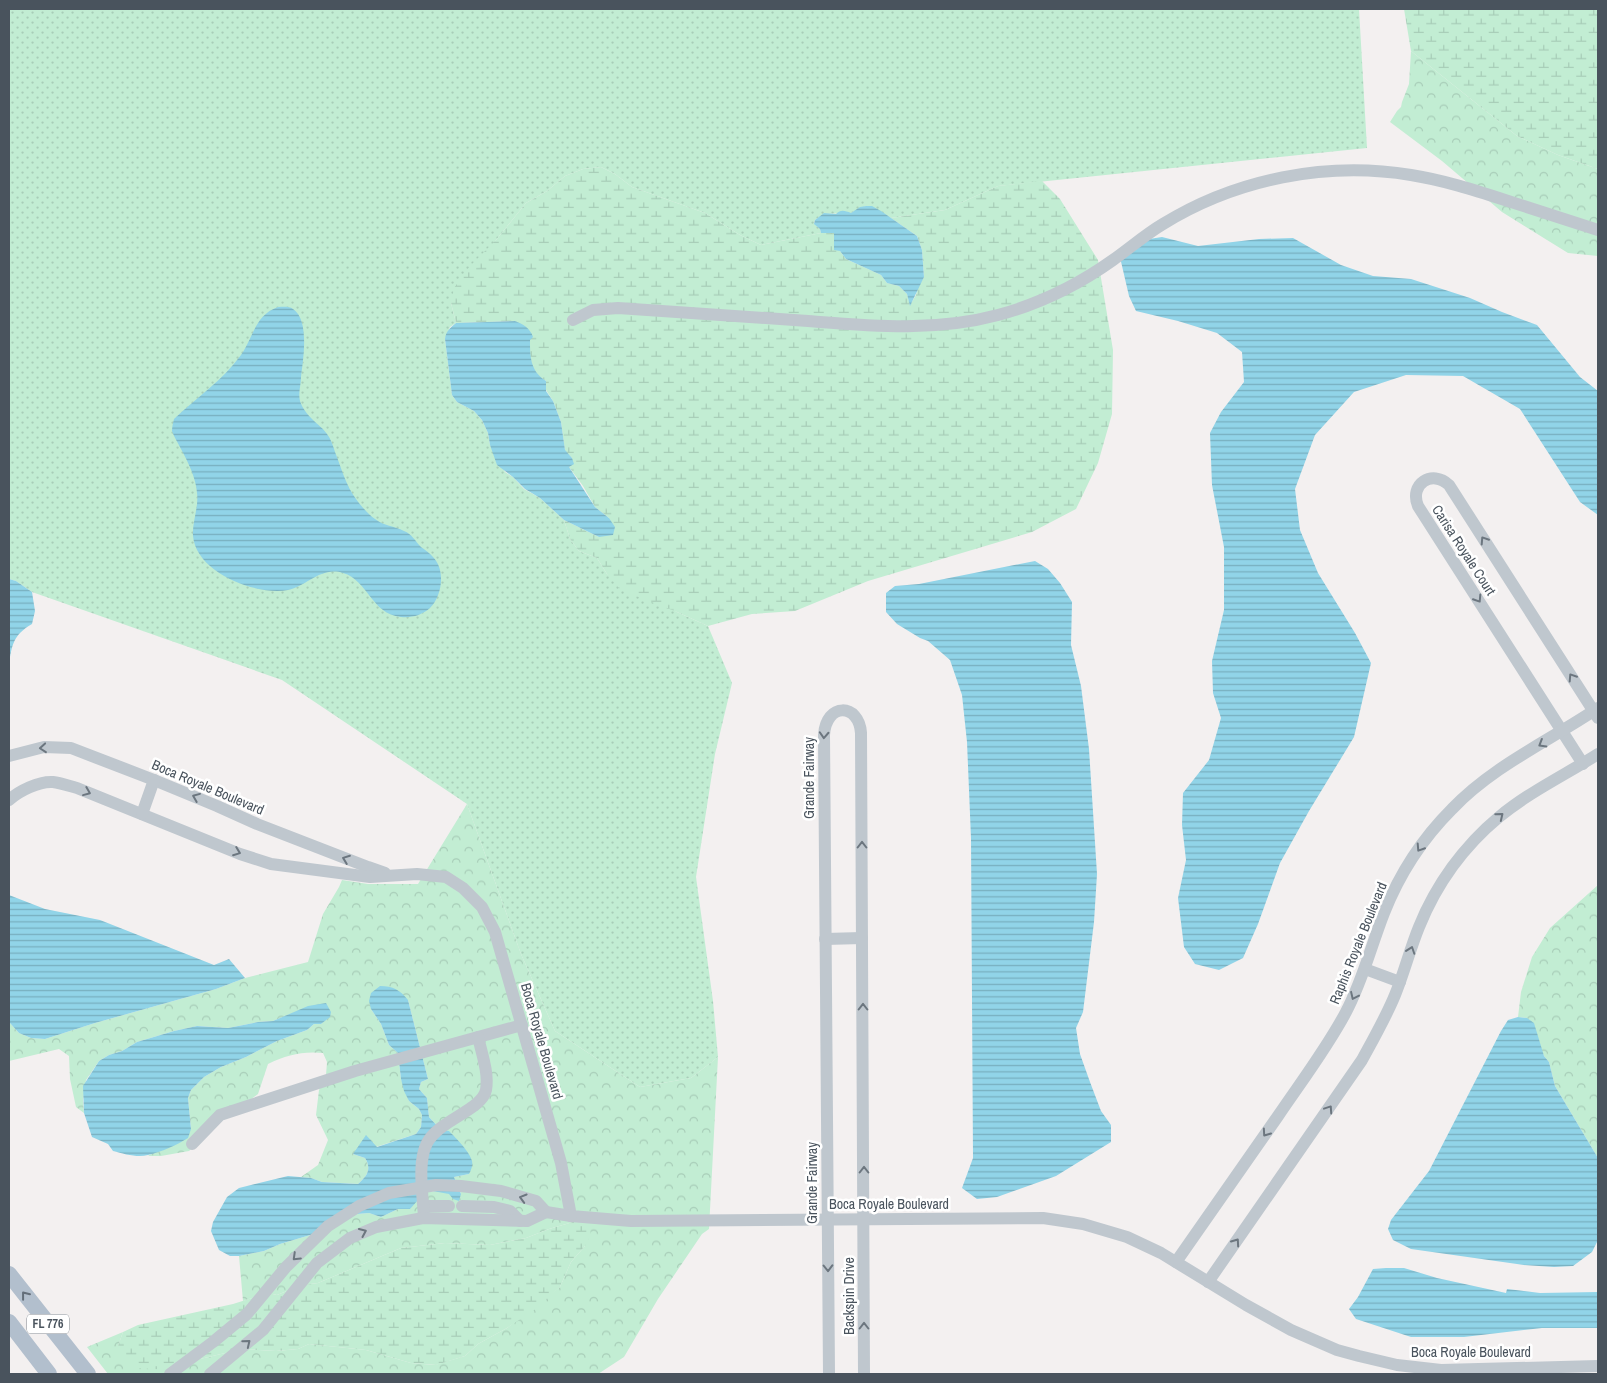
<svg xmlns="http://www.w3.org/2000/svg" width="1607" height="1383" font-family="'Archivo Narrow',sans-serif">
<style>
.grass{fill:url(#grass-dots)}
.forest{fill:url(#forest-crowns)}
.wetland{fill:url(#wetland-marsh)}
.water{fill:url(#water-rules)}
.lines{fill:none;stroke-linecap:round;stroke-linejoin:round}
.minor{stroke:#bfc7ce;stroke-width:12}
.major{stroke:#b2bfcd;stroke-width:16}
.oneway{stroke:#6c767f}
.oneway2{stroke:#636e79}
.labels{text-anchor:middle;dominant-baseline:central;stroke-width:5;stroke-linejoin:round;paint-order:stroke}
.shield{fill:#fff;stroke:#80878e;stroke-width:1}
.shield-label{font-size:12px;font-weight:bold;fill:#49535d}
.street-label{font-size:14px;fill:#49535d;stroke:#fff}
</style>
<defs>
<pattern id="grass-dots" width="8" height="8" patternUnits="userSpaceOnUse" patternTransform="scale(1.25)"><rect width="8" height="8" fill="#c2edd3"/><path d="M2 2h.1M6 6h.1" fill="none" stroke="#a8cdb8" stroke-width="1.8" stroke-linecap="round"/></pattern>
<pattern id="forest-crowns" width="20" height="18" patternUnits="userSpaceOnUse" patternTransform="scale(1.25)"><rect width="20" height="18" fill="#c2edd3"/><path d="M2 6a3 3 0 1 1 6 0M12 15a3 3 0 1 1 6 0" fill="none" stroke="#a8cdb8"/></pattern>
<pattern id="wetland-marsh" width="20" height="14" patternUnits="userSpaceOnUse" patternTransform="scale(1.25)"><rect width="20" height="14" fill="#c2edd3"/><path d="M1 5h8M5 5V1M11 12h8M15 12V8" fill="none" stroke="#a8cdb8"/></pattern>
<pattern id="water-rules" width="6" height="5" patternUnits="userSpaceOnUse" patternTransform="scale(1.25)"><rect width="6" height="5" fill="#91d4e8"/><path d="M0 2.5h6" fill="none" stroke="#78afbf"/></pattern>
</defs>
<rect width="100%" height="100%" fill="#f3f0f0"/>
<path class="grass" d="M9,9H1359L1367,148L998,186L945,210L891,218L872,207L866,206L851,213L824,214L815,220L814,223L820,229L821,233L761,245L740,235L705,213L632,187L615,174L601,167L583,169L565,176L547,191L526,203L496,240L451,303L456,323L450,327L445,339L452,395L457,402L474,411L482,420L488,433L490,445L505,472L513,477L524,489L540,498L564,520L570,539L579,551L597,558L607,574L677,612L708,626L732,683L715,754L696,877L713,1001L718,1057L691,1078L640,1087L555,1031L521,954L467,804L282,680L32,592L16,581L9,579Z"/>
<g class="forest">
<path d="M1411,51L1517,136L1558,155L1598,169V256L1568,253L1502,212L1442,161L1390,122L1397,111L1401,107L1402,102L1409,84Z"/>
<path d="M467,804L521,954L555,1031L640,1087L691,1078L718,1057L709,1229L702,1234L658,1299L624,1357L598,1374H108L87,1347L123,1332L118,1346L200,1359L242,1349L276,1351L298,1349L309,1344L366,1350L411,1363L435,1365L465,1356L478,1344L507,1328L560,1287L571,1262L585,1246L573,1222L549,1229L526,1238L490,1245L445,1243L401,1248L318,1283L302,1285L277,1295L268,1293L243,1301L239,1256L264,1251L280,1244L317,1233L357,1214L369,1213L381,1217L398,1209H410L419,1192L441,1191L450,1194H461L454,1177L469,1174L441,1130L429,1117L427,1098L419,1089L421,1082L428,1079L408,1000L371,1009L381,1024L389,1045L398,1053L401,1079L409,1101L419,1109L422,1115L421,1127L416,1134L376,1147L373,1144L353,1154L365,1158C372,1169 367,1176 358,1184L322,1182L311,1178L301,1177L318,1165L328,1140L316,1115L319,1090L326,1075L327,1062L323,1053C302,1051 287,1055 268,1064L258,1094L219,1123L189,1151L161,1156H148L191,1129L188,1098L191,1090L204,1077L221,1067L246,1057L277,1041L307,1030L314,1024H321L330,1016L308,1007L273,1021L258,1022L228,1028L197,1026L174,1031L137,1042L122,1051L109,1055L99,1061L86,1080L83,1100L84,1113L76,1107L70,1079L69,1056L59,1049L9,1061V1022L19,1033L31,1038L45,1039L95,1023L216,989L245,978L308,962L323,914L339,887L342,880L368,884H418Z"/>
<path d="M1598,885V1158L1555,1086L1549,1062L1544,1056L1527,1018L1518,1017L1521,992L1532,957L1550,928Z"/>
</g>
<g class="wetland">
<path d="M1404,9H1598V169L1558,155L1517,136L1411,51Z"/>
<path d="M601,167L615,174L632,187L705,213L740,235L761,245L821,233H834L840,251L846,259L881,275L887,283L899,286L907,294L910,305L916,295L918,287L924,277L922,250L917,236L891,218L945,210L998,186L1042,181L1060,199L1098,260L1113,350L1112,414L1098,463L1076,509L1032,532L868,581L795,611L752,614L708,626L677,612L621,590L607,574L597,558L579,551L570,539L564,520L599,537L609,518L595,507L583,486L569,467L572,458L565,451L561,422L553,401L546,390V381L539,377L533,368L530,359V340L515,321L456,323L451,303L454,288L471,265L496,240L526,203L547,191L565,176L583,169Z"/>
<path d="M573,1222H589L591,1235L585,1246L571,1262L560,1287L534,1310L507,1328L478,1344L465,1356L436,1365L411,1363L366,1350L309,1344L298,1349L276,1351L242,1349L200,1359L170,1370L139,1368L121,1359L118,1346L123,1332L138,1325L233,1304L268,1293L277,1295L302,1285L318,1283L401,1248L445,1243L490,1245L526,1238L549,1229Z"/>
</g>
<g class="water">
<path d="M866,206H872L881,211L917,236L922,250L924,277L910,306L907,294L899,286L887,283L881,275L846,259L840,251L834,250V233H821L820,229L814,224L815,220L824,213L836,214C841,209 845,211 851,213L860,207Z"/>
<path d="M1162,237L1198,246L1259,239L1293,238L1341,265L1373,276L1411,279L1470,298L1502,312L1537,325L1580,377L1598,391V515L1580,502L1520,409L1463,376L1406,375L1354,392L1315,435L1295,489L1300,530L1318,573L1355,633L1371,663L1354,737L1309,811L1280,863L1258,924L1243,958L1219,970L1195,964L1184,947L1178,898L1186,860L1182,825L1183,793L1209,760L1221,718L1213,693L1212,661L1224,610V547L1212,485L1210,433L1221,412L1244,382L1242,352L1217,333L1178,321L1136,311L1129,296L1119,253L1130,242Z"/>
<path d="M278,307C283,307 289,306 293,309C310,320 303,360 301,377C301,385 298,393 300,401C302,408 308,415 313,420C318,425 323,428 327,434C331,439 333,446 335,452C341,467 346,486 356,499C361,506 368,514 375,519C384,526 394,526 404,531C412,534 415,541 421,547C425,550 430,553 433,557C446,570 442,596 430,608C422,615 412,618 401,617C371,614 368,580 343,573C321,566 307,586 288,590C257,596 196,573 193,536C192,522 199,507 197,493C196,478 188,462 181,449C178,443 174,437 172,431C172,427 173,423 174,419C197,397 222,381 241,355C254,336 255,315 278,307Z"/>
<path d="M515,321C523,324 530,328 533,337L530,340C530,356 530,371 546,381V391L553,401L561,422L565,450L572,458L574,464L569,467L595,507L609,518L615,527L613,535L599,537L564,520L540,498L525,489L513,477L497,465L490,445L488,433L482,420L474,411L457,402L452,395L445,339C446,331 450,328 456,323Z"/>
<path d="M1035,561L1048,569L1060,583L1072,602L1071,645L1081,686L1089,749L1097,874L1094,922L1083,1012L1076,1028L1080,1054L1090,1082L1101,1111L1111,1125V1142L1056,1176L997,1197L977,1199L962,1188L973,1158L971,838L967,742L962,695L950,660L928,641L920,638L897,624L886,612V593L895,586L919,584Z"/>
<path d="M9,579L16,581L32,592L35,611L32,624C13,635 12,645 9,664Z"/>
<path d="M9,895L45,909L100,920L214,965L229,959L245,978L216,989L95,1023L45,1039L31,1038L19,1033L9,1022Z"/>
<path d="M380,986C393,986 400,990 408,1000L428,1079L421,1082L419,1089L427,1098L429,1117L441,1130L449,1131C456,1138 470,1152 472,1161C473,1166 471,1170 469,1174L454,1177L461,1194L459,1201L453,1199L449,1194L427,1190L410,1209H398L381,1217L369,1213L357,1214L317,1233L280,1244L264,1251L239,1256H230L219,1250L211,1231L213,1222L227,1197L239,1188L288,1176L311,1178L322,1182L358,1184C367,1176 372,1169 365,1158L353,1154L366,1135L377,1147L416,1134L421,1127L422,1115L419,1109L409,1101L404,1091L401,1079L398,1053L389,1045L381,1024L371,1009L369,1001L371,993Z"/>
<path d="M326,1003L331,1012L330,1017L321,1024H314L307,1030L277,1041L246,1057L221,1067L204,1077L191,1090L188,1098L191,1129L188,1138C177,1145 161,1152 148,1155C138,1158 124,1154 113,1151L108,1144L92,1137L84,1113L83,1086L99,1061L109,1055L122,1051L137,1042L174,1031L197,1026L228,1028L258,1022L273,1021L308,1006Z"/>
<path d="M1518,1017L1527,1018L1534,1023L1544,1056L1549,1062L1555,1086L1598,1158V1240L1592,1252L1573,1266L1554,1267L1524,1265L1411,1249L1393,1240L1388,1229L1391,1220L1429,1171L1501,1031L1508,1020Z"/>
<path d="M1386,1268H1404L1437,1278L1506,1293L1507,1289L1540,1293L1598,1292V1328H1542L1464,1337H1411L1356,1319L1349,1309L1358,1297L1373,1269Z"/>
</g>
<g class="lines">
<g class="minor">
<path d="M573,320L593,310L618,308C682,312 745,317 808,321C872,326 935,332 998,315C1039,304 1078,285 1113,260C1130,248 1146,234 1163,224C1236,179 1326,161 1411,175C1443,180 1474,190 1505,200C1536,210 1567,220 1598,230"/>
<path d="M9,756L44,747L71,748L154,780L217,806L257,824L368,867L385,873"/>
<path d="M1583,764L1418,506C1409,484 1432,469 1449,485L1598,718"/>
<path d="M9,800C19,791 39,781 53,782C61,783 69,786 77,788L240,854L271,864L370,877L417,874L446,877L463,888L482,907L495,932L561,1163L571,1216L631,1221L1043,1218L1083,1224L1127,1237L1161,1253L1246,1305L1291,1330L1337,1350L1359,1356L1397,1365L1441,1370L1598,1366"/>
<path d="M142,814L154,780"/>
<path d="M825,939L862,938"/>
<path d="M1365,969L1400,982"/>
<path d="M192,1144L220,1115L355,1071L522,1025"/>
<path d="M424,1206H449"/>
<path d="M462,1206L494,1207L510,1211L520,1221"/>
<path d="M546,1212L571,1216"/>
<path d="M424,1218C423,1196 417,1162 427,1143C439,1120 482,1110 486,1090C489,1074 482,1054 478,1037"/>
<path d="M1176,1262C1210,1214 1244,1165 1278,1116C1301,1082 1327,1048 1346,1012C1363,980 1371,946 1384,913C1399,875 1423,838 1452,809C1493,766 1549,741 1598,708"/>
<path d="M1208,1282L1362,1060C1374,1038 1386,1017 1395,995C1404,973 1410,949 1419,927C1436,885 1464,846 1499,817C1529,792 1565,775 1598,754"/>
<path d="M170,1374L213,1342L247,1314L286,1267L328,1226L359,1206L389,1193L436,1185L461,1186L501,1191L536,1201L546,1212L527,1221L423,1218L376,1227L350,1238L317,1263L263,1330L210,1374"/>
<path d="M829,1374L824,735C826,702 859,703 861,733L864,1374"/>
</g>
<g class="major">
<path d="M9,1274L88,1374"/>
<path d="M9,1322L49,1374"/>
</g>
</g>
<defs><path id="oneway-chevron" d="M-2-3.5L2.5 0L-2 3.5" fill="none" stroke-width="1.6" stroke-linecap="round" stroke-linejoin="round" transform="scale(1.25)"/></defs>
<g class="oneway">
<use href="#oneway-chevron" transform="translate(1484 540) rotate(-123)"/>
<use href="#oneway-chevron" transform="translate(1478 599) rotate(57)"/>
<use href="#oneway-chevron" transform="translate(1572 677) rotate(-123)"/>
<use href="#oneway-chevron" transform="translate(824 735) rotate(93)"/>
<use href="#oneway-chevron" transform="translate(1542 744) rotate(149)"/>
<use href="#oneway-chevron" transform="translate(43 748) rotate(175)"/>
<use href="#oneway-chevron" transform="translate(87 792) rotate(22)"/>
<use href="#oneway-chevron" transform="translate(196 797) rotate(-158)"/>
<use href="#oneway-chevron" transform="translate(1500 816) rotate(-39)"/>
<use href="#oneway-chevron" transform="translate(862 845) rotate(-90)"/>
<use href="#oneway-chevron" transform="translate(1420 848) rotate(123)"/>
<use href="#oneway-chevron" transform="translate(237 852) rotate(21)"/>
<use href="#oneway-chevron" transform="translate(346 859) rotate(-159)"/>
<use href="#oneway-chevron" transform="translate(1411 950) rotate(-71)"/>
<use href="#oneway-chevron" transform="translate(1354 996) rotate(115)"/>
<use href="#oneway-chevron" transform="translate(863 1007) rotate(-90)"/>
<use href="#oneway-chevron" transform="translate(1329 1109) rotate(-56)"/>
<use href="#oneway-chevron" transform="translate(1266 1133) rotate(125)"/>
<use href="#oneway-chevron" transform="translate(864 1170) rotate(-90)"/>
<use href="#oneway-chevron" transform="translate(523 1198) rotate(-164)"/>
<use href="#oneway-chevron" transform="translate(363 1232) rotate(-24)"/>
<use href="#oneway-chevron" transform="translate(1236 1242) rotate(-55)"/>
<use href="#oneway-chevron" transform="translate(296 1257) rotate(136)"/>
<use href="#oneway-chevron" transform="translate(828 1268) rotate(89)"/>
<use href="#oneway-chevron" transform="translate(864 1326) rotate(-90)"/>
<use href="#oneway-chevron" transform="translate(247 1343) rotate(-39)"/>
</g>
<use class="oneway2" href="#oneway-chevron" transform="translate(25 1295) rotate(-128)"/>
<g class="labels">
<rect class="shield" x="27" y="1314.5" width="42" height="19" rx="4"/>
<g class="shield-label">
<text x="48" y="1324">FL 776</text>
</g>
<g class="street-label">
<text transform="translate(1464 550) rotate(57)">Carisa Royale Court</text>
<text transform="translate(809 778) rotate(-90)">Grande Fairway</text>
<text transform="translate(208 787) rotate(23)">Boca Royale Boulevard</text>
<text transform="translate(1358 943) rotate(-68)">Raphis Royale Boulevard</text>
<text transform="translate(542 1041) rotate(74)">Boca Royale Boulevard</text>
<text transform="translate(812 1183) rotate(-90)">Grande Fairway</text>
<text x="889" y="1204">Boca Royale Boulevard</text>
<text transform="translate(849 1296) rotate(-90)">Backspin Drive</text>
<text x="1471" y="1352">Boca Royale Boulevard</text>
</g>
</g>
<rect width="1607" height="1383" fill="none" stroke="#49535d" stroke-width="20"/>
</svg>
